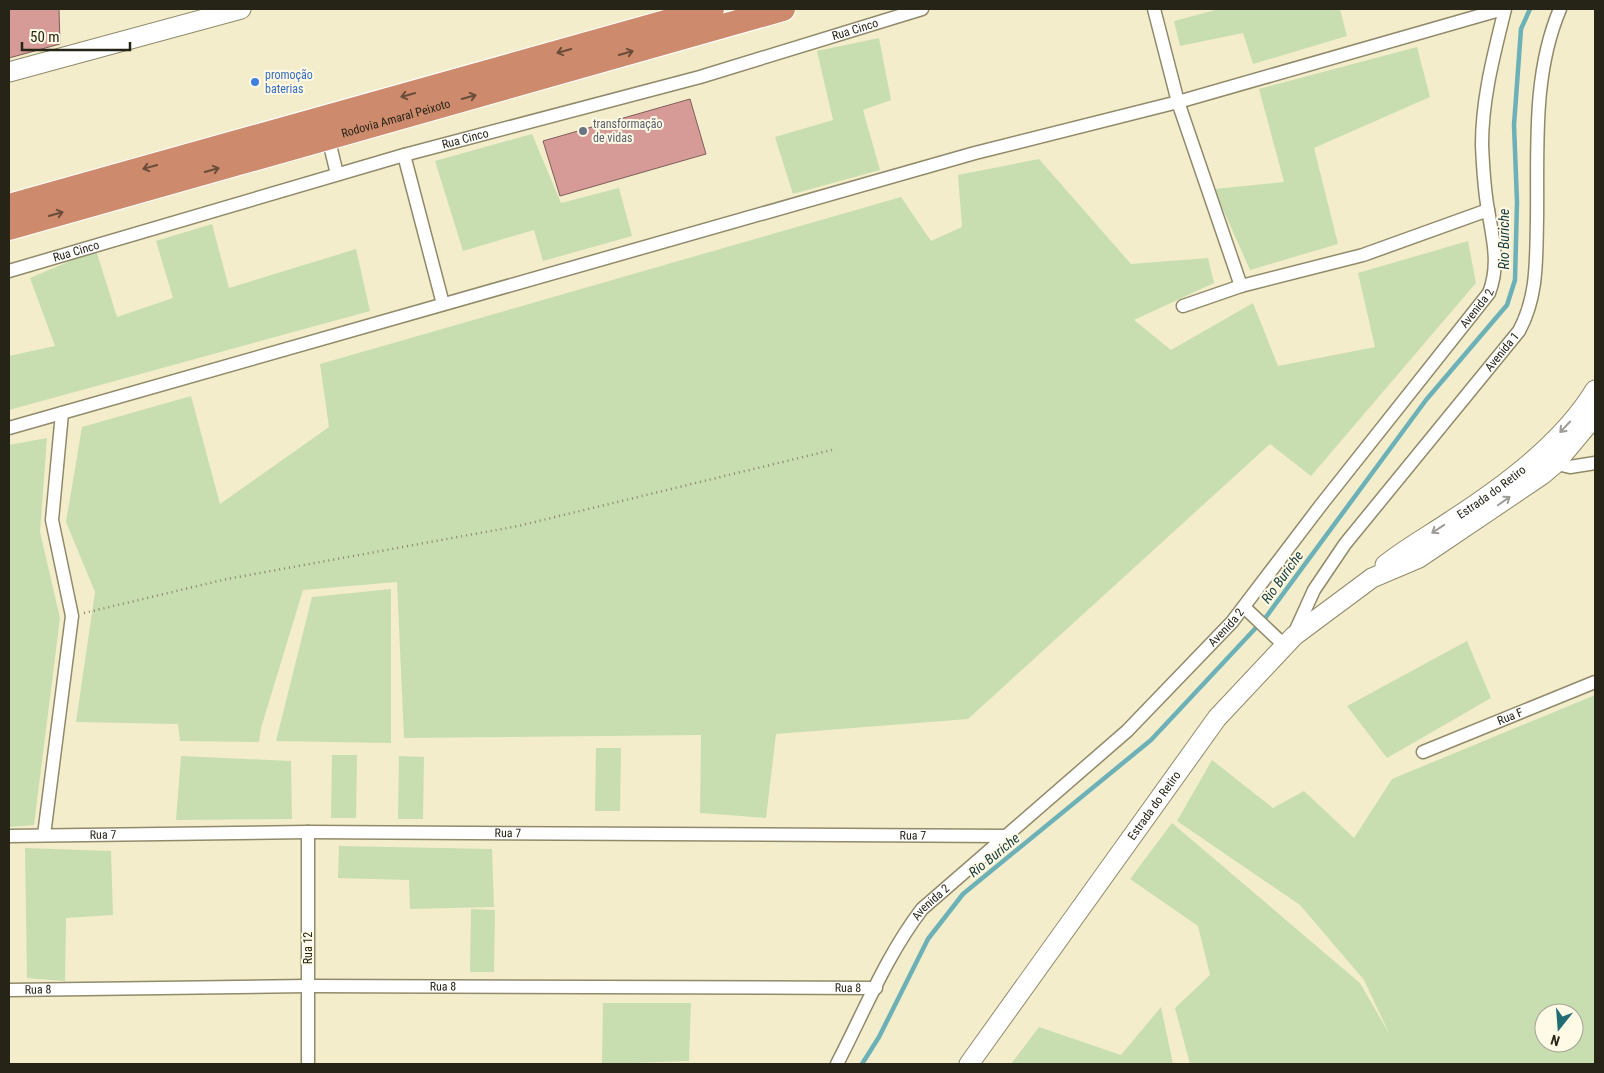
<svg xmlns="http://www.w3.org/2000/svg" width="1604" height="1073" font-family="'Roboto Condensed',sans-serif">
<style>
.green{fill:#c8deb1;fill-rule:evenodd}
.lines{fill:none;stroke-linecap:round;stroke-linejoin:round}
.stream{stroke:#6bb1b7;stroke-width:4.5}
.building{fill:#d69b97;stroke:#7f5d5a}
.street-casing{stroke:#908a6b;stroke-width:15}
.secondary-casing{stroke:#908a6b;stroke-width:21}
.highway-casing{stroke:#fff;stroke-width:26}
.path{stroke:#86836c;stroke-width:2.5;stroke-dasharray:1 4;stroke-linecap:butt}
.street{stroke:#fff;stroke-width:12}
.secondary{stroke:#fff;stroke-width:19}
.highway{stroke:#ce8a6d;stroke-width:24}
.oneway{stroke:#694d39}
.oneway2{stroke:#9d9c97}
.shop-dot{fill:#3f7fe0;stroke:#fefae6;stroke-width:2}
.worship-dot{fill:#6b7280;stroke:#fefae6;stroke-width:2}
.labels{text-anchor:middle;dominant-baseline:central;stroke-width:4;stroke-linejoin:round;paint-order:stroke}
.street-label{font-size:12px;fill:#262417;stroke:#fefae6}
.shop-label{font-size:12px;fill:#366cbe;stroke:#fefae6;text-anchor:start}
.worship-label{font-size:12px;fill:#5b616d;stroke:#fefae6;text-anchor:start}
.water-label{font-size:14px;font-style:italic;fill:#183b3e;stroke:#fefae6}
</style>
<rect width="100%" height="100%" fill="#f3edcb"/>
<g class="green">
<path d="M1219,9H1340L1347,36L1253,64L1243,33L1180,46L1174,21Z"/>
<path d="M879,38L891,100L863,110L880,170L793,194L775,137L833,120L817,51Z"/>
<path d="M1417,47L1430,97L1314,148L1338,244L1250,270L1214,189L1284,182L1259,89Z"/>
<path d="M532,134L561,203L619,188L632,236L543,261L534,230L463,251L435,161Z"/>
<path d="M1039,159L1131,264L1208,258L1214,283L1134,320L1171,350L1253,303L1278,366L1375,347L1358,273L1468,241L1476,283L1311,476L1270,444L968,719L776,734L766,818L700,813L701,735L404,738L397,582L303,590L261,728L259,742L180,741L178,724L76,722L95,592L66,522L82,427L191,396L220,504L329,427L320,364L901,197L931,241L962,227L958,175Z"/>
<path d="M212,224L229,288L356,249L370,311L9,410V356L55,346L30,278L96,250L117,317L173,298L156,241Z"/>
<path d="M47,438L40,532L60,618L34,825L9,827V445Z"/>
<path d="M391,589V743L276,741L312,597Z"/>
<path d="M1467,641L1491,698L1387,758L1347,706Z"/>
<path d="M1595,695V1064H1190L1175,1008L1210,975L1198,926L1130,879L1172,823L1360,983L1390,1035L1364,980L1300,905L1177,821L1212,760L1273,808L1304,791L1354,838L1392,779ZM1544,1013H1574V1043H1544Z"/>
<path d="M596,748H621L620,811H595Z"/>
<path d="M332,755H357L356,818H331Z"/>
<path d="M181,756L291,761L292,819L176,820Z"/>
<path d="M399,756L424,757L423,819H398Z"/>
<path d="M339,846L492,849L494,907L410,909L409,880L338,878Z"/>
<path d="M25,848L111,851L113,915L66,918L65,981L27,978Z"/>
<path d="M471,909L495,910L494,972H470Z"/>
<path d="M603,1003H691L689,1061L602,1064Z"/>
<path d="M1161,1007L1173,1064H1011L1039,1027L1121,1055Z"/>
</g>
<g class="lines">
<path class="stream" d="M862,1064L879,1037L928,939L963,894L1151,740L1266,617L1426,400L1507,305L1515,280L1517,202L1514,125L1521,29L1530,9"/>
</g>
<g class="building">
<path d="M9,9H59L60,44L9,58Z"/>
<path d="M690,99L706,154L560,196L543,141Z"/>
</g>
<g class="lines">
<defs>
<g id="street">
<path d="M1154,9L1178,102L1241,286"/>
<path d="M328,137L337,174"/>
<path d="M404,155L443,304"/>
<path id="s1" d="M9,271L404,155L700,77L922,9"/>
<path d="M1183,306L1241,286L1363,255L1488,210"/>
<path d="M9,428L975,153L1178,102L1503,9"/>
<path d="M1549,462L1570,467L1595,463"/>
<path d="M1244,607L1284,645"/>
<path id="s2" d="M1294,634L1314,590L1345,544L1519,331C1538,296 1536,259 1537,220C1538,149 1532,75 1560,9"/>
<path id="s3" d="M1423,752L1595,682"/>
<path d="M44,835L72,616L52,520L62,413"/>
<path id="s4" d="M9,836L308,832L1006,836"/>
<path id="s5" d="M9,990L308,986L876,988"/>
<path d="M308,1064V832"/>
<path id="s6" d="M837,1064C864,1012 886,956 922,909L1127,731L1232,622L1321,505L1489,293C1500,265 1493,239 1488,210C1484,188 1483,167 1482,145C1482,98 1494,54 1505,9"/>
</g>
<g id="secondary">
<path d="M9,72L241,9"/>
<path id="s7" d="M1385,565C1406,548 1430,535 1452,520C1503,487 1563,443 1595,390"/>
<path id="s8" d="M969,1064L1217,718L1294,636L1372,578L1419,558L1542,475L1555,464L1595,416"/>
</g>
<g id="highway">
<path d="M9,206L712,9"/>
<path id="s9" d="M9,228L783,9"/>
</g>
</defs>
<use href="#street" class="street-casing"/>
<use href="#secondary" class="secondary-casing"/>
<use href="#highway" class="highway-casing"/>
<path class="path" d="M84,613L227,579L518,526L832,450"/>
<use href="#street" class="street"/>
<use href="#secondary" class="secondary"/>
<use href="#highway" class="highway"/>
</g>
<defs><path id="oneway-shaft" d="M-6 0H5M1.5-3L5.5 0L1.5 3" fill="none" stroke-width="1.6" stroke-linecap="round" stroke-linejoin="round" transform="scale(1.25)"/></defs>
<g class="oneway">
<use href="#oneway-shaft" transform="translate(564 51) rotate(164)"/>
<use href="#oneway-shaft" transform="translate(626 53) rotate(-16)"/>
<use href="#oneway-shaft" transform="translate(408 95) rotate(164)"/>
<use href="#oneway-shaft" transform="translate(469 97) rotate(-16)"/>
<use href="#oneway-shaft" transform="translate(150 167) rotate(165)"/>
<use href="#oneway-shaft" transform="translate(212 170) rotate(-16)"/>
<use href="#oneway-shaft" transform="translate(56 214) rotate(-16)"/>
</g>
<g class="oneway2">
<use href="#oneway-shaft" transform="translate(1565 427) rotate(133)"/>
<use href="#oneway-shaft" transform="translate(1504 501) rotate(-35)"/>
<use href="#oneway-shaft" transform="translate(1438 529) rotate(147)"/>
</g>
<circle class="shop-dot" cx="255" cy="82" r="5"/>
<circle class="worship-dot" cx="583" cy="131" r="5"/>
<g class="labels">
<g class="street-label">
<text stroke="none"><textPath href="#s1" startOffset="880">Rua Cinco</textPath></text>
<text stroke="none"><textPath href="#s9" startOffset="402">Rodovia Amaral Peixoto</textPath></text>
<text stroke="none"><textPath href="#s1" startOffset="475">Rua Cinco</textPath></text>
<text stroke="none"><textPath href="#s1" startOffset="70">Rua Cinco</textPath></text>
<text stroke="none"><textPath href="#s6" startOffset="998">Avenida 2</textPath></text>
<text stroke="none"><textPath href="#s2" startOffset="352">Avenida 1</textPath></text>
<text stroke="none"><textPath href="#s7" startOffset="129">Estrada do Retiro</textPath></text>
<text stroke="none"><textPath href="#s6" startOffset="592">Avenida 2</textPath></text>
<text stroke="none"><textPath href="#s3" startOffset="94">Rua F</textPath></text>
<text stroke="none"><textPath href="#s8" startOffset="318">Estrada do Retiro</textPath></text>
<text stroke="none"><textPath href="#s4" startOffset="499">Rua 7</textPath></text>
<text stroke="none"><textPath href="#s4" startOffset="94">Rua 7</textPath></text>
<text stroke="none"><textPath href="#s4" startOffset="904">Rua 7</textPath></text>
<text stroke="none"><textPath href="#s6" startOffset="188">Avenida 2</textPath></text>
<text transform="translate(308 948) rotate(-90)">Rua 12</text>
<text stroke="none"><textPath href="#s5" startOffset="434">Rua 8</textPath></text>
<text stroke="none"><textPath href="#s5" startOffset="839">Rua 8</textPath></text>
<text stroke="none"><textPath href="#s5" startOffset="29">Rua 8</textPath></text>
</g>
<g class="shop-label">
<text x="265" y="75">promoção<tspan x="265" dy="14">baterias</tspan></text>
</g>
<g class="worship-label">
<text x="593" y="124">transformação<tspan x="593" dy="14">de vidas</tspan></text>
</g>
<g class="water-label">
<text transform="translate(1504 239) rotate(-90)">Rio Buriche</text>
<text transform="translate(1282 577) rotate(-54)">Rio Buriche</text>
<text transform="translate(994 855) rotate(-39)">Rio Buriche</text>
</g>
</g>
<rect width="1604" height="1073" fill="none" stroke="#262417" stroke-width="20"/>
<g transform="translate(1559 1028) rotate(197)"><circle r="24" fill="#fefae6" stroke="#a8a493"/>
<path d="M0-4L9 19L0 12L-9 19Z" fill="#216c73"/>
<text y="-8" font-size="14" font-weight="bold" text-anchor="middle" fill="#262417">N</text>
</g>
<path d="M22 42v8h108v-8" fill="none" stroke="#262417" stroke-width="2.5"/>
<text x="30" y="42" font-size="15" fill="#262417" stroke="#fefae6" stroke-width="4" paint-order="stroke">50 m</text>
</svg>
